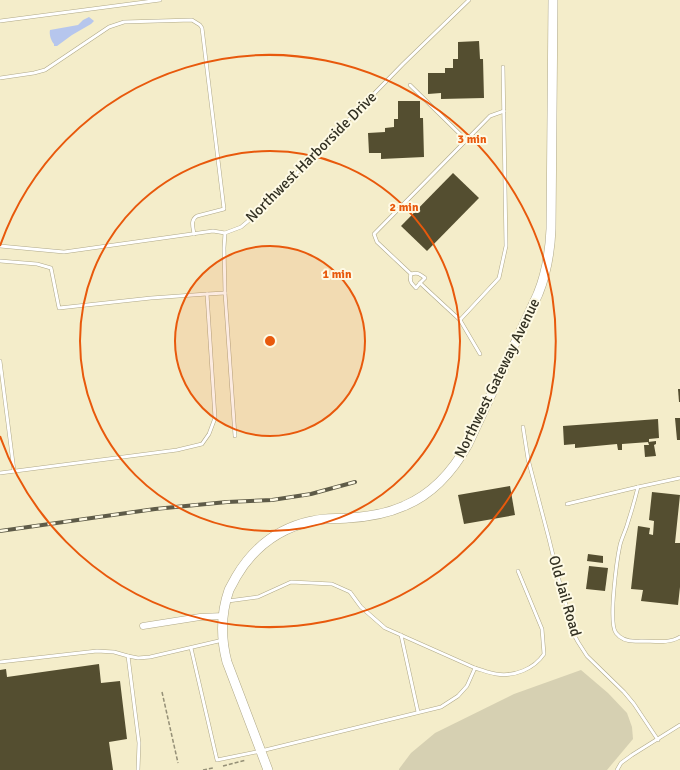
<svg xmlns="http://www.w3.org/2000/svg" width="680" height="770" font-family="Signika,sans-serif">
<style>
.green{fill:#d6d0b2}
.water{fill:#b6c6ed}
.building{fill:#544e30}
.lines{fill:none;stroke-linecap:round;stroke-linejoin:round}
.lane-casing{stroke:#afa888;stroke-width:4}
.street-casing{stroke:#afa888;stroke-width:7}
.secondary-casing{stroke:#afa888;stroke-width:10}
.path{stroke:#959077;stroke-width:1.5;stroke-dasharray:4 2;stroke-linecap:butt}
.lane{stroke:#fff;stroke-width:3}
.street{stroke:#fff;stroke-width:6}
.secondary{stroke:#fff;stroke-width:9}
.rail-casing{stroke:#5e5b48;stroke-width:4}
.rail{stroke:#fefae5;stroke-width:2.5;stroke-dasharray:8;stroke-linecap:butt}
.ring{fill:none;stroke:#e8590c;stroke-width:2}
.labels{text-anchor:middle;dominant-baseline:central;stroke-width:4;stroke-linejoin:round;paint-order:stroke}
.street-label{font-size:15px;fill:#323022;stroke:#fefae5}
.centre{fill:#e8590c;stroke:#fefae5;stroke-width:2}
.ring-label{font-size:12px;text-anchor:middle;font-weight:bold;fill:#e8590c;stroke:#fefae5;stroke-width:4;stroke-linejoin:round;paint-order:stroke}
</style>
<rect width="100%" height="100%" fill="#f4edca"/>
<path class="green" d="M581,670L608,693L627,713L632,727L633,739L607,770H399V769L411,753L435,733L514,694Z"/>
<path class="water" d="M89,17L94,21L91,24L72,35L57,46H54V44C51,41 49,34 50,30L78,25L83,20Z"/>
<g class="building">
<path d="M479,41L480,59H483L484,98L441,99V93L428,94V73H445V68H453V59H458V42Z"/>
<path d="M398,101H420V118H423L424,157L381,159V153H369L368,133L385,132V128L394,127V119H398Z"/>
<path d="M453,173L479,198L427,251L401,226Z"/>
<path d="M678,389H680V402H679Z"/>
<path d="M675,418H680V440H677Z"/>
<path d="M658,419L659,438L649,439V442L622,444V450H618L617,444L575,448V444L564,445L563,426Z"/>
<path d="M656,441V444L654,445L656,456L645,457L644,445H649L648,442Z"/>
<path d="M510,486L515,515L464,524L458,495Z"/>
<path d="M652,492L680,495L675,543H680V587L678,605L641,601L643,590L631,589L638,526L650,528L649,534L653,535L654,521L649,520Z"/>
<path d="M588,554L603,556V563L587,561Z"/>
<path d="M589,566L608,568L605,591L586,589Z"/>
<path d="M99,664L101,683L120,681L127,739L109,742L113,770H0V670L6,669L7,677Z"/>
</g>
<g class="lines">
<defs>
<g id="lane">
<path d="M0,21L160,0"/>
<path d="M0,78L34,73L45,70L109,27L124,22L192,20L200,25L202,28L224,209L197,216C190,220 193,227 194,234"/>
<path d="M410,85L466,140"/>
<path d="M225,233L224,248L225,293L235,436"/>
<path d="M0,246L64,252L213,231L225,233L241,227L259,212L403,64L469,0"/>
<path d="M0,261L37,264L51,268L59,308L151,298L207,294"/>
<path d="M411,274C409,281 411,283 416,288L420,283"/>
<path d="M460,320L499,278L506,246L503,67"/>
<path d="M480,354L460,320L420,283L425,278C420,274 418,272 411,274L377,242L374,234L490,116L504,111"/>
<path d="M0,361L14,471"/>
<path d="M523,427L528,459L549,539L561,588L567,608L572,631L578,642L587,656L624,692L634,704L658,740"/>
<path d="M0,473L177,450L202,444L209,434L215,418L207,294L225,293"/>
<path d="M680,478L638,487C635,499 632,510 628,522C626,530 622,537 620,545C617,559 608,623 616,633C622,641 632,642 641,641C654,641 669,644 680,637"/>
<path d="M567,504L638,487"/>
<path d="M401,635L418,712"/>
<path d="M191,648L217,760L261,751L441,707L458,696L467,686L475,668L385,628L361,607L350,592L332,584L291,582L258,597L228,601"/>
<path d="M128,656L139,743L138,770"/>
<path d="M0,662L97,651L114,652L128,656L138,658L150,657L223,640"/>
<path d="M475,668C482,670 489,673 496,674C514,677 534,669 544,654L542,629L518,571"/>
<path d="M617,770L621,763L632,755L680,725"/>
</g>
<path id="street" d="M143,626L200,617L224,616"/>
<path id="secondary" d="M268,770L227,662C221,639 221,613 229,590C231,586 234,581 236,577C253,548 279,528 312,521C324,518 336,519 348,518C368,517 386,514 404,506C433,494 453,471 468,444L538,294C547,272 550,252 551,229L553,0"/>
</defs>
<use href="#lane" class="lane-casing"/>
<use href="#street" class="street-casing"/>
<use href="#secondary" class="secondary-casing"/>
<g class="path">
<path d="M162,692L178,763"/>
<path d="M223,766L246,760"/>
<path d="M203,770L213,768"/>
</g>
<use href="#lane" class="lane"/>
<use href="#street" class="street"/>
<use href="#secondary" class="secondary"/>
<defs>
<path id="rail" d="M0,531L155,509L227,502L272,500L311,494L355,482"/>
</defs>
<use href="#rail" class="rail-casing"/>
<use href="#rail" class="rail"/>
</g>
<circle cx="270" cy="341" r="95" fill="#e8590c" fill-opacity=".12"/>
<g class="ring">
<circle cx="270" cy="341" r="95"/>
<circle cx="270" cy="341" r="190"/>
<path d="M0 246A286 286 0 1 1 0 436"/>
</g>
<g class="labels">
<g class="street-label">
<text transform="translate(311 157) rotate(-45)">Northwest Harborside Drive</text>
<text transform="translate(497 378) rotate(-64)">Northwest Gateway Avenue</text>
<text transform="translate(565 596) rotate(74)">Old Jail Road</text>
</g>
</g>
<circle cx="270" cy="341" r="6" class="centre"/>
<g class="ring-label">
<text x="472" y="143">3 min</text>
<text x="404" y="211">2 min</text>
<text x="337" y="278">1 min</text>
</g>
</svg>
